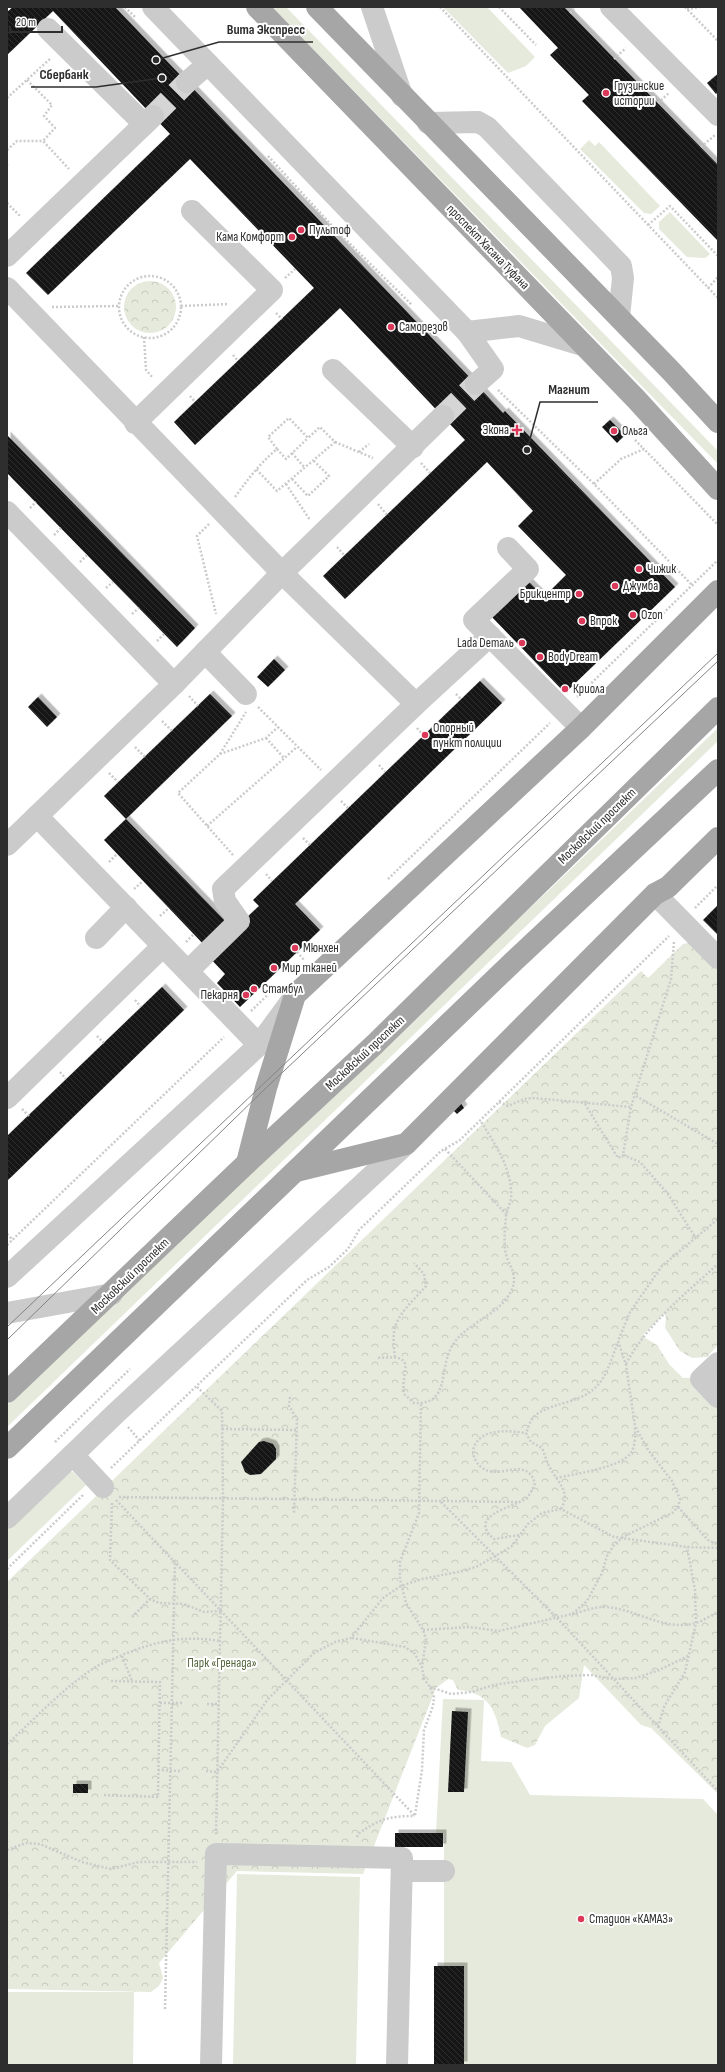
<svg xmlns="http://www.w3.org/2000/svg" width="725" height="2072" font-family="'Sofia Sans Condensed',sans-serif">
<style>
.grass{fill:#e6eadc}
.forest{fill:url(#forest-crowns)}
.building{fill:url(#building-back-hatch);filter:url(#shadow)}
.lines{fill:none;stroke-linecap:round;stroke-linejoin:round}
.minor-tunnel{stroke:#d5d5d5;stroke-width:22;stroke-dasharray:22 11;stroke-linecap:butt}
.path{stroke:#cbcbcb;stroke-width:2.5;stroke-dasharray:2 2;stroke-linecap:butt}
.minor{stroke:#cbcbcb;stroke-width:22}
.major{stroke:#a6a6a6;stroke-width:22}
.tram{stroke:#838383;stroke-width:1}
.poi-dot{fill:#dc395a;stroke:#fff;stroke-width:1.5}
.labels{text-anchor:middle;dominant-baseline:central;stroke-width:4;stroke-linejoin:round;paint-order:stroke}
.poi-label{font-size:13px;fill:#2e2e2e;stroke:#fff;text-anchor:start}
.street-label{font-size:13px;fill:#2e2e2e;stroke:#fff}
.park-label{font-size:13px;fill:#56673e;stroke:#fff}
.leader{fill:none;stroke:#2e2e2e;stroke-width:1.5}
.callout-dot{fill:#2e2e2e;stroke:#fff;stroke-width:1.5}
.callout-label{font-size:14px;text-anchor:middle;font-weight:bold;fill:#2e2e2e;stroke:#fff;stroke-width:4;stroke-linejoin:round;paint-order:stroke}
</style>
<defs>
<pattern id="forest-crowns" width="20" height="18" patternUnits="userSpaceOnUse"><rect width="20" height="18" fill="#e6eadc"/><path d="M2 6a3 3 0 1 1 6 0M12 15a3 3 0 1 1 6 0" fill="none" stroke="#c6c9bd"/></pattern>
<pattern id="building-back-hatch" width="6" height="6" patternUnits="userSpaceOnUse"><rect width="6" height="6" fill="#151515"/><path d="M-1 5l2 2M0 0l6 6M5-1l2 2" fill="none" stroke="#2f2f2f"/></pattern>
<filter id="shadow"><feDropShadow dx="3.5" dy="-3.5" stdDeviation="0" flood-color="#0004"/></filter>
</defs>
<rect width="100%" height="100%" fill="#fff"/>
<g class="grass">
<path d="M272,7H286L718,451V464Z"/>
<path d="M443,7H487L535,57L526,66L508,73Z"/>
<path d="M589,140L595,146L599,142L660,206L651,214L644,213L580,149Z"/>
<path d="M670,212L710,254L705,258L687,257L659,229V222Z"/>
<path d="M718,728V741L7,1427V1405L420,1009L548,891Z"/>
<path d="M62,1472H73L86,1485L7,1561V1525Z"/>
<path d="M443,1699L484,1700L481,1761L511,1762L530,1795L703,1799L718,1815V2065H434V1966L444,1965V1833H436Z"/>
<path d="M237,1874L360,1877L356,2065H233Z"/>
<path d="M7,1992H134L133,2065H7Z"/>
</g>
<g class="forest">
<circle cx="150" cy="307" r="26"/>
<path d="M692,942L718,961V1345L707,1357L692,1358L680,1351L665,1328L666,1317L664,1314L642,1336L657,1345L669,1364L683,1378L718,1377V1794L651,1728L641,1725L584,1665L579,1698L545,1726L535,1745L527,1748L501,1737C496,1710 488,1692 458,1690L453,1680L448,1679L436,1688L363,1874L237,1871L159,1963L163,1978L159,1986L151,1992L7,1989V1582L641,971L648,978L683,944Z"/>
</g>
<g class="building">
<path d="M13,7H115L476,384L503,413L505,411L675,587L565,693L490,615L527,580L544,597L566,575L518,526L533,511L487,462L345,599L323,576L465,440L340,308L195,445L174,422L314,288L190,159L48,295L26,273L170,134L53,11L7,55V12Z"/>
<path d="M519,7H564L718,165V241L582,101L589,95L550,55L558,48Z"/>
<path d="M718,74V92L716,94L707,83Z"/>
<path d="M610,420L625,435L617,443L602,427Z"/>
<path d="M7,435L195,628L177,647L7,473Z"/>
<path d="M274,659L285,670L268,687L257,677Z"/>
<path d="M480,681L502,703L295,904L320,930L240,1007L217,983L225,974L207,955L259,906L253,900Z"/>
<path d="M210,694L232,716L126,819L104,796Z"/>
<path d="M38,697L57,717L47,727L28,707Z"/>
<path d="M126,819L230,926L207,948L104,840Z"/>
<path d="M718,905V935L703,920Z"/>
<path d="M162,987L184,1010L7,1181V1136Z"/>
<path d="M460,1102L464,1108L457,1114L452,1109Z"/>
<path d="M264,1441L273,1444L276,1449V1459L261,1474L250,1475L245,1472L241,1462L259,1442Z"/>
<path d="M452,1711L468,1712L464,1792H448Z"/>
<rect x="73" y="1784" width="15" height="9"/>
<rect x="395" y="1833" width="48" height="14"/>
<rect x="434" y="1966" width="30" height="99"/>
</g>
<g class="lines">
<g class="minor-tunnel">
<path d="M153,116L187,82"/>
<path d="M443,416L476,384"/>
</g>
<g class="path">
<path d="M125,7L136,18"/>
<path d="M440,7L718,298"/>
<path d="M499,7L536,45"/>
<path d="M685,7L718,41"/>
<path d="M687,9L700,7"/>
<path d="M570,13L576,7"/>
<path d="M614,59L626,48"/>
<path d="M27,80L52,105L44,116L55,128L43,141"/>
<path d="M7,98L51,58"/>
<path d="M658,103L669,93"/>
<path d="M701,147L715,135"/>
<path d="M7,150L17,141H43L69,169"/>
<path d="M268,156L336,230L412,305"/>
<path d="M7,164V168"/>
<path d="M7,203L21,217"/>
<path d="M648,225L670,206L718,256"/>
<path d="M332,233L336,230"/>
<circle cx="150" cy="307" r="31"/>
<path d="M285,278L295,269"/>
<path d="M708,288L718,277"/>
<path d="M181,306L229,304"/>
<path d="M52,307L119,306"/>
<path d="M276,313L282,319"/>
<path d="M144,337L146,370L153,378"/>
<path d="M233,355L238,361"/>
<path d="M498,390L594,484L693,586"/>
<path d="M190,396L195,402"/>
<path d="M635,440L644,449"/>
<path d="M335,442L373,458"/>
<path d="M277,449L286,459L308,438"/>
<path d="M359,452L369,444"/>
<path d="M292,453L305,468"/>
<path d="M421,463L430,473"/>
<path d="M7,479L10,476"/>
<path d="M292,479L308,496L329,476L314,461"/>
<path d="M286,484L310,520"/>
<path d="M594,484L621,459L644,449L718,525"/>
<path d="M235,497C248,479 260,463 277,449L268,437L289,418L308,438L320,427L335,442L277,491L256,469"/>
<path d="M378,504L387,515"/>
<path d="M30,508L36,502"/>
<path d="M209,524L197,536L216,614"/>
<path d="M54,535L61,528"/>
<path d="M337,547L345,556"/>
<path d="M80,562L87,555"/>
<path d="M106,588L113,582"/>
<path d="M132,614L139,608"/>
<path d="M157,641L164,634"/>
<path d="M456,694L461,699"/>
<path d="M189,696L198,706"/>
<path d="M577,697L718,560"/>
<path d="M258,707L321,770"/>
<path d="M162,721L172,731"/>
<path d="M417,728L423,735"/>
<path d="M266,738L284,758"/>
<path d="M135,747L145,757"/>
<path d="M220,754L246,712"/>
<path d="M379,765L385,772"/>
<path d="M109,773L118,782"/>
<path d="M341,801L348,808"/>
<path d="M207,826L297,747"/>
<path d="M303,838L310,845"/>
<path d="M233,855L178,793L220,754L266,738L278,727"/>
<path d="M109,862L117,854"/>
<path d="M266,874L272,881"/>
<path d="M388,879L550,723"/>
<path d="M134,889L143,881"/>
<path d="M695,908L718,885"/>
<path d="M160,916L169,908"/>
<path d="M186,942L194,934"/>
<path d="M674,942L671,979L631,1107L623,1155L640,1162L668,1194L695,1237"/>
<path d="M297,952L304,960"/>
<path d="M135,1000L141,1007"/>
<path d="M251,1011L275,988"/>
<path d="M97,1036L104,1043"/>
<path d="M60,1072L66,1079"/>
<path d="M636,1096L718,1144"/>
<path d="M499,1102L508,1106L524,1099L533,1098L631,1107"/>
<path d="M585,1104L618,1158L623,1155"/>
<path d="M22,1109L29,1116"/>
<path d="M445,1149L507,1215"/>
<path d="M7,1234L13,1240"/>
<path d="M7,1245L224,1037"/>
<path d="M395,1357C394,1349 393,1340 394,1332C396,1315 415,1299 426,1286L424,1274L414,1263"/>
<path d="M378,1358C420,1354 400,1369 404,1394L414,1403C450,1405 439,1370 451,1348C463,1325 492,1318 507,1298C523,1275 507,1267 505,1249C504,1238 505,1227 506,1216C507,1210 510,1204 511,1198C513,1169 494,1143 480,1120"/>
<path d="M626,1364C647,1324 685,1294 718,1264"/>
<path d="M197,1387L222,1411L223,1498L216,1835"/>
<path d="M290,1397L289,1406L297,1419L294,1513"/>
<path d="M128,1427L140,1441"/>
<path d="M222,1429L297,1430"/>
<path d="M55,1442L130,1369"/>
<path d="M111,1468L307,1280L329,1267L348,1249L359,1230L441,1151L460,1140L669,936"/>
<path d="M556,1478C575,1474 618,1468 630,1454C636,1447 635,1435 635,1426"/>
<path d="M119,1497L519,1502"/>
<path d="M116,1500L415,1816"/>
<path d="M441,1502L557,1618L718,1791"/>
<path d="M112,1503L110,1560L150,1599L159,1603L184,1604L204,1612L221,1611"/>
<path d="M678,1507L708,1540L718,1545"/>
<path d="M561,1509C572,1491 556,1481 549,1466C546,1461 545,1454 542,1448L531,1442L526,1433C528,1429 529,1423 532,1419C544,1403 577,1405 595,1388C607,1377 612,1357 618,1342"/>
<path d="M519,1535L494,1539C467,1516 511,1508 525,1499C530,1495 533,1489 535,1483C525,1453 496,1485 478,1464C474,1459 472,1452 474,1447C482,1427 510,1431 526,1433"/>
<path d="M7,1569L84,1494"/>
<path d="M572,1614C582,1612 593,1607 602,1607C635,1607 662,1632 696,1623C703,1621 711,1615 718,1612"/>
<path d="M132,1617L150,1599"/>
<path d="M423,1630L469,1627L499,1631L572,1614L587,1601L602,1573L607,1556L614,1545L623,1537L672,1513L678,1507L680,1499L672,1481L648,1450L635,1426L626,1365L618,1341L630,1312L662,1266L718,1219"/>
<path d="M352,1638L405,1647L415,1654L422,1667"/>
<path d="M122,1656L132,1681"/>
<path d="M430,1687L451,1694L472,1692L493,1685L520,1681L563,1676L591,1675L613,1679L636,1678L659,1670L690,1655"/>
<path d="M160,1703H182"/>
<path d="M207,1704H219"/>
<path d="M658,1727L664,1707L685,1672L696,1623L695,1590L687,1547"/>
<path d="M7,1744C36,1718 64,1687 97,1666C105,1662 114,1659 122,1655C157,1641 183,1635 220,1641"/>
<path d="M158,1770L180,1771"/>
<path d="M206,1771L217,1772L268,1699L314,1653L335,1642L351,1638L383,1598L401,1586L422,1579L463,1571L478,1566L512,1546L528,1524L542,1513L561,1509L614,1537L687,1547L718,1548"/>
<path d="M104,1795L158,1797L160,1682L109,1681"/>
<path d="M415,1815L422,1770L424,1730L433,1706L434,1697L430,1687L424,1679L422,1667L426,1639L423,1630L406,1603L400,1579V1562L419,1513L421,1403"/>
<path d="M357,1837L358,1834C379,1819 389,1816 415,1816"/>
<path d="M7,1850L26,1843L40,1844L82,1862L111,1869L139,1862H197"/>
<path d="M165,2009L175,1563"/>
</g>
<g class="minor">
<path d="M153,7L467,332L493,369L476,384"/>
<path d="M372,7L402,96"/>
<path d="M611,7L718,115"/>
<path d="M48,29L144,124"/>
<path d="M187,82L208,64"/>
<path d="M428,123L478,122L487,127L621,266L623,278L619,317"/>
<path d="M7,256L153,116"/>
<path d="M7,288L282,573L416,704L223,889L225,901L239,921L188,971"/>
<path d="M467,332L519,326L582,345"/>
<path d="M333,370L413,447"/>
<path d="M135,423L272,290L192,211"/>
<path d="M7,512L174,684"/>
<path d="M508,548L528,569L474,620L581,728"/>
<path d="M205,652L246,694"/>
<path d="M416,704L490,636"/>
<path d="M37,816L259,1045"/>
<path d="M7,845L174,684L282,573L443,416"/>
<path d="M655,894L718,958"/>
<path d="M96,938L126,907"/>
<path d="M7,1098L163,946"/>
<path d="M7,1277L259,1045L292,1000"/>
<path d="M7,1313L112,1294"/>
<path d="M718,1363L701,1379L718,1397"/>
<path d="M73,1455L103,1487"/>
<path d="M7,1518L115,1414L406,1144"/>
<path d="M402,1871H444"/>
<path d="M211,2065L216,1854L402,1858L397,2065"/>
</g>
<g class="major">
<path d="M257,7L636,399L718,489"/>
<path d="M317,7L671,371L718,422"/>
<path d="M247,1163L266,1088L295,995L581,728L718,591"/>
<path d="M296,1171L406,1144L655,894L668,887L718,838"/>
<path d="M7,1392L247,1163L375,1044L718,708"/>
<path d="M7,1448L514,961L718,770"/>
</g>
<g class="tram">
<path d="M7,1327L718,653"/>
<path d="M7,1340L266,1088L718,661"/>
</g>
</g>
<g class="poi-dot">
<circle cx="606" cy="93" r="4"/>
<circle cx="301" cy="230" r="4"/>
<circle cx="292" cy="237" r="4"/>
<circle cx="391" cy="327" r="4"/>
<path d="M515 424h4v4h4v4h-4v4h-4v-4h-4v-4h4z"/>
<circle cx="614" cy="431" r="4"/>
<circle cx="639" cy="569" r="4"/>
<circle cx="615" cy="586" r="4"/>
<circle cx="579" cy="594" r="4"/>
<circle cx="633" cy="615" r="4"/>
<circle cx="582" cy="621" r="4"/>
<circle cx="522" cy="643" r="4"/>
<circle cx="540" cy="657" r="4"/>
<circle cx="565" cy="689" r="4"/>
<circle cx="425" cy="735" r="4"/>
<circle cx="295" cy="948" r="4"/>
<circle cx="274" cy="968" r="4"/>
<circle cx="254" cy="989" r="4"/>
<circle cx="246" cy="995" r="4"/>
<circle cx="581" cy="1919" r="4"/>
</g>
<g class="labels">
<g class="poi-label">
<text x="614" y="86">Грузинские<tspan x="614" dy="15">истории</tspan></text>
<text x="309" y="230">Пультоф</text>
<text x="284" y="237" text-anchor="end">Кама Комфорт</text>
<text x="399" y="327">Саморезов</text>
<text x="509" y="430" text-anchor="end">Экона</text>
<text x="622" y="431">Ольга</text>
<text x="647" y="569">Чижик</text>
<text x="623" y="586">Джумба</text>
<text x="571" y="594" text-anchor="end">Брикцентр</text>
<text x="641" y="615">Ozon</text>
<text x="590" y="621">Впрок</text>
<text x="514" y="643" text-anchor="end">Lada Dеталь</text>
<text x="548" y="657">BodyDream</text>
<text x="573" y="689">Криола</text>
<text x="433" y="728">Опорный<tspan x="433" dy="15">пункт полиции</tspan></text>
<text x="303" y="948">Мюнхен</text>
<text x="282" y="968">Мир тканей</text>
<text x="262" y="989">Стамбул</text>
<text x="238" y="995" text-anchor="end">Пекарня</text>
<text x="589" y="1919">Стадион «КАМАЗ»</text>
</g>
<g class="street-label">
<text transform="translate(488 247) rotate(46)">проспект Хасана Туфана</text>
<text transform="translate(597 826) rotate(-44)">Московский проспект</text>
<text transform="translate(365 1053) rotate(-43)">Московский проспект</text>
<text transform="translate(130 1276) rotate(-44)">Московский проспект</text>
</g>
<g class="park-label">
<text x="222" y="1663">Парк «Гренада»</text>
</g>
</g>
<path class="leader" d="M156 60L219 42H313M162 78L96 87H31M527 450L540 402H598"/>
<g class="callout-dot">
<circle cx="156" cy="60" r="4"/>
<circle cx="162" cy="78" r="4"/>
<circle cx="527" cy="450" r="4"/>
</g>
<g class="callout-label">
<text x="266" y="34">Вита Экспресс</text>
<text x="64" y="79">Сбербанк</text>
<text x="569" y="394">Магнит</text>
</g>
<rect width="725" height="2072" fill="none" stroke="#2e2e2e" stroke-width="16"/>
<path d="M10 26v6h52v-6" fill="none" stroke="#2e2e2e" stroke-width="2"/>
<text x="16" y="26" font-size="12" fill="#2e2e2e" stroke="#ffffff" stroke-width="3" paint-order="stroke">20 m</text>
</svg>
